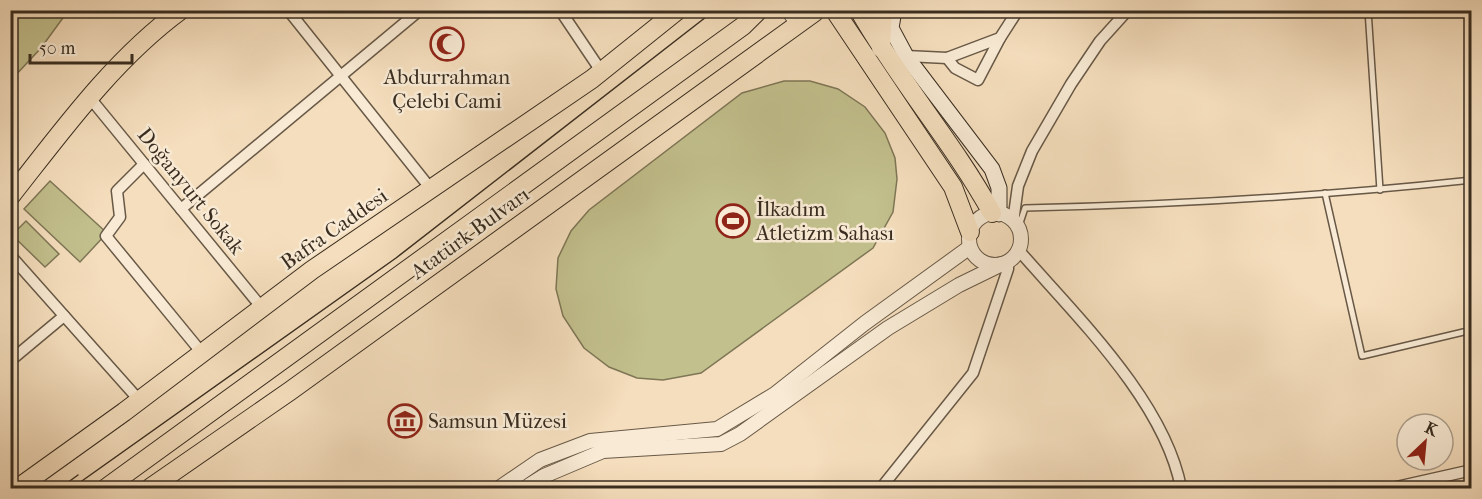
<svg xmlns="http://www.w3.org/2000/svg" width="1482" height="499" font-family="'IM FELL French Canon',serif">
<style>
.green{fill:#c2c08d;stroke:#7e7656;stroke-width:1.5}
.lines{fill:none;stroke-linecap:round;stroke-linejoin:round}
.service-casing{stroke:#685947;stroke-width:8}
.pedestrian-casing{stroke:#685947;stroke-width:10}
.minor-casing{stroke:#685947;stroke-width:13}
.tertiary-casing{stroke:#685947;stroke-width:16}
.secondary-casing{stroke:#392d20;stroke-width:17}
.primary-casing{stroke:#392d20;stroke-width:20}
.service{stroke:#f8ead4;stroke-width:5}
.pedestrian{stroke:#f8ead4;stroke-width:8}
.minor{stroke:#f8ead4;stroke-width:10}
.tertiary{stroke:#f8ead4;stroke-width:14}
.secondary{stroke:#f8ead4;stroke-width:15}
.primary{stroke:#f5debd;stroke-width:18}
.tram{stroke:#392d20;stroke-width:1.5}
.labels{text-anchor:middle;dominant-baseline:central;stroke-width:5;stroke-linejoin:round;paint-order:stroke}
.poi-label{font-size:21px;fill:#392d20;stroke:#f8ead4;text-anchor:start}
.street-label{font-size:21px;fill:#392d20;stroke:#f8ead4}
</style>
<rect width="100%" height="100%" fill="#f5debd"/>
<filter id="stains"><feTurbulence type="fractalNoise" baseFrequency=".00333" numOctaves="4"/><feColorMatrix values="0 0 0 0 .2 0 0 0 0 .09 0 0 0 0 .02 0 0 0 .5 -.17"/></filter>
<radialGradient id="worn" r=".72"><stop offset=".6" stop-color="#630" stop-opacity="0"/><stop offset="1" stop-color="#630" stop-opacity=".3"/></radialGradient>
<g class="green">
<path d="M19,11H68L41,48L11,80V21Z"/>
<path d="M784,81H810L838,89L865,107L885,133L895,158L897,179L893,212L873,248L701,373L663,380L637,378L609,367L584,348L563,316L556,289L558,258L571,231L589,210L742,93Z"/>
<path d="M50,181L107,233L80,262L24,209Z"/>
<path d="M26,221L59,254L45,267L12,235Z"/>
</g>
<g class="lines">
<defs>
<g id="service">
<path d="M1368,10L1380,190"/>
<path d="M1325,193L1362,356L1472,330"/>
<path d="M1018,229L1025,208C1174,205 1323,196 1472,180"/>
</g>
<path id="pedestrian" d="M784,10L796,26"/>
<g id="minor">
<path d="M288,10L431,189"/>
<path d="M560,10L601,71"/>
<path d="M906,56L947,58L1000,38L1018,10"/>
<path d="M947,58L955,68L978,80L1000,38"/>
<path d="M90,98L262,308"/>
<path d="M144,164L117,191L120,217L106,236L202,353"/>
<path d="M181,209L420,10"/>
<path d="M1013,222L1018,186L1032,151L1071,84L1100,41L1128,10"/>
<path d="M10,255L139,400"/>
<path d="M1015,255L1022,254C1079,319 1165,403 1181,488"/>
<path d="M10,361L64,316"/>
<path d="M881,488L973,373L1008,269V261"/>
<path d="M1392,488L1472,470"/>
</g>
<g id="tertiary">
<circle cx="995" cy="239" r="26"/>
<path d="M499,488L540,460L590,441L717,429L775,394L865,323L970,247"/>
<path d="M525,488L544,476L603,451L721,444L740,434L888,328L959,285L1002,264"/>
</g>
<path id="secondary" d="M894,10L891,28L906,56L992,169L999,188V214"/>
<g id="primary">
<path d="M859,10C899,81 953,142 992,213"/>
<path d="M837,14L953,187L970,232"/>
<path d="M881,48L883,10"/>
<path d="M10,197C62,131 113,60 181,10"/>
<path d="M18,488L124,412L312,270L592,79L678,10"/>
<path d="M106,488L743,26L759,10"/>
<path d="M150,488L290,391L815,12"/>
</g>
</defs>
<use href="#service" class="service-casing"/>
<use href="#pedestrian" class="pedestrian-casing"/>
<use href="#minor" class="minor-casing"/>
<use href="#tertiary" class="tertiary-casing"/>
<use href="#secondary" class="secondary-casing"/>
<use href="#primary" class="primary-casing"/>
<use href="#service" class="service"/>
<use href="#pedestrian" class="pedestrian"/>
<use href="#minor" class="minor"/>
<use href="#tertiary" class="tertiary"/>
<use href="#secondary" class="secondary"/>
<use href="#primary" class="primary"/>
<g class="tram">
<path d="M60,488L78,475"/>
<path d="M72,488L396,258L715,10"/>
</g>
</g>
<defs>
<symbol id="mosque-ring" viewBox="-11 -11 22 22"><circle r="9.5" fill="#f8ead4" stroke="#8f2418" stroke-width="1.5"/><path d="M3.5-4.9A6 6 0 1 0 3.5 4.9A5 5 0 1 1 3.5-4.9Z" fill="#8f2418"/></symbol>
<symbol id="stadium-ring" viewBox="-11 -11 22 22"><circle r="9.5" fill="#f8ead4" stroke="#8f2418" stroke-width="1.5"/><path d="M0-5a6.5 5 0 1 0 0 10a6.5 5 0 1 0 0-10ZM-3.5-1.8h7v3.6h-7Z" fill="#8f2418"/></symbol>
<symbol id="museum-ring" viewBox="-11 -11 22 22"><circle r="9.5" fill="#f8ead4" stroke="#8f2418" stroke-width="1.5"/><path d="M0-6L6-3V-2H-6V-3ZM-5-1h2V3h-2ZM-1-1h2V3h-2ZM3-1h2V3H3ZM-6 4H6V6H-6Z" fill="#8f2418"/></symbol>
</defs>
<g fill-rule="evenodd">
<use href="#mosque-ring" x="428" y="25" width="38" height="38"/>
<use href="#stadium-ring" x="714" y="202" width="38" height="38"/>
<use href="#museum-ring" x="386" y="402" width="38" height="38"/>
</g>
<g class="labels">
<g class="poi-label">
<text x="447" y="77" text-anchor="middle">Abdurrahman<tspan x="447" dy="24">Çelebi Cami</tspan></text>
<text x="756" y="209">İlkadım<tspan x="756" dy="24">Atletizm Sahası</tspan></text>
<text x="428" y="421">Samsun Müzesi</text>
</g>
<g class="street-label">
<text transform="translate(191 191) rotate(51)">Doğanyurt Sokak</text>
<text transform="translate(334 229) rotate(-35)">Bafra Caddesi</text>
<text transform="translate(470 233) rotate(-36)">Atatürk Bulvarı</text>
</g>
</g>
<rect width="1482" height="499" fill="none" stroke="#f5debd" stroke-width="36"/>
<rect x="12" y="12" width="1458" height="475" fill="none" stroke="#392d20" stroke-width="3"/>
<rect x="18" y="18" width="1446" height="463" fill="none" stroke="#392d20" stroke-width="1.5"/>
<g transform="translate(1425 442) rotate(26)"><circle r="28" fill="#f8ead4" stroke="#ac9e8c" stroke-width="1.5"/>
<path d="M0-4.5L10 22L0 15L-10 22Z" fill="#8f2418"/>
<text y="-9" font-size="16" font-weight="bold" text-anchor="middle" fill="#392d20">K</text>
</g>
<path d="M30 54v9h102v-9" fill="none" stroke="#392d20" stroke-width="3"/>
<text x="39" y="54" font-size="18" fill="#392d20" stroke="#f8ead4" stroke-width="4.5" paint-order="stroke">50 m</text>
<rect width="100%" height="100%" filter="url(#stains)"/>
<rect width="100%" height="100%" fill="url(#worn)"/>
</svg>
